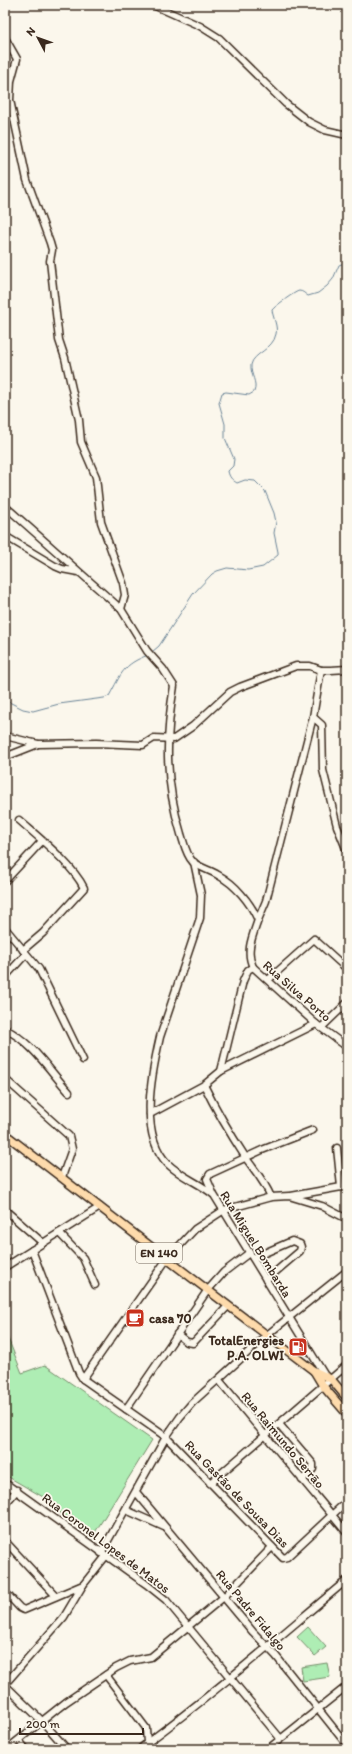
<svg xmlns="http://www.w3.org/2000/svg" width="352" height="1754" font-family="Itim,sans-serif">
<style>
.green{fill:#aeedb4;stroke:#748c69}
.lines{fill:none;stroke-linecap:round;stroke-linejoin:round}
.stream{stroke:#6b8497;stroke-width:1}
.minor-casing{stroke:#3b2a1e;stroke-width:9}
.major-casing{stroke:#3b2a1e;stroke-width:10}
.minor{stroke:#fbf7ec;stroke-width:6}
.major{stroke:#fedbac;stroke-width:7}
.labels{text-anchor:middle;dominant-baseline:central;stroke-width:3.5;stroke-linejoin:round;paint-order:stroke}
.shield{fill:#fbf7ec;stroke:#75685c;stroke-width:1}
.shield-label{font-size:12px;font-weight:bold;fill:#3b2a1e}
.street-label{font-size:13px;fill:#3b2a1e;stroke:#fbf7ec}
.poi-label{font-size:13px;font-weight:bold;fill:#3b2a1e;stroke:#fbf7ec;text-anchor:start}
</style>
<rect width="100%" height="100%" fill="#fbf7ec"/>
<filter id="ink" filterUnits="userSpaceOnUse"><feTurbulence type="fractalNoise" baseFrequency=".025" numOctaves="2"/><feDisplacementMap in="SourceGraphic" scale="8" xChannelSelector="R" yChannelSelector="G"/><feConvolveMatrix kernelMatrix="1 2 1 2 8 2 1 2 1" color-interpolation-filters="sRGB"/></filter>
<g filter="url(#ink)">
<g class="green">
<path d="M5,1331L22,1373L45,1365L152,1440L94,1534L61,1514L57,1505L5,1475Z"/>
<path d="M308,1627L326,1647L315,1656L297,1637Z"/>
<path d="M327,1663L330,1677L303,1681L301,1667Z"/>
</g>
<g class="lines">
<g class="stream">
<path d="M152,652L159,646L193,594L212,574L217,571L227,568L248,570L263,567L278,555V552L274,533L276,522L274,513L265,491L255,481L245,480L237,483C232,480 229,477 228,471L233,466L234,459L225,438V424L219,403L222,393L226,392L249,395L254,392C258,382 250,375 251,365C253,353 273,350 276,334C278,326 273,318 272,310C275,306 296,291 299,291C303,291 305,294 308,296L318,293L327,286L333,279L339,265L347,262"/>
<path d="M5,700L23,709L33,711L59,704L104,698L109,696C122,673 122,665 148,655"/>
</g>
<defs>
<g id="minor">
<path d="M153,5L200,26L219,38L286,104L309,122L325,130L347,135"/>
<path d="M5,38L17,59L11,81L10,100L27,180L50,243L52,250L50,261L59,340L65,358L79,420L81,442L96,477L101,522L123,583L125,595L121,609"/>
<path d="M5,506L121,609L147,651L163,669L174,686C165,739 165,782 181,834C184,843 186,855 193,862C200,868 210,870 218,875C235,884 250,902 258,920C253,935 245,951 253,967L316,1024L347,1047"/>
<path d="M5,536L55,566L62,569L78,572"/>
<path d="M313,717L322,725L323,770L337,826L347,851"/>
<path d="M5,736L38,744"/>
<path d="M5,757L38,744L96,743L143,745L154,738L174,739L193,726L230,692L240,687L296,666H310L321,670H331L347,669"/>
<path d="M19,820C38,837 73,865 84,888L43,933L23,950"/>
<path d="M194,862L201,895L200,918L160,1037C152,1072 138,1135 168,1164C181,1177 200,1183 214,1195L324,1374"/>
<path d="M5,881L42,841"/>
<path d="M258,920L266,901L313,717L321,670"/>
<path d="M5,928L39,969L83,1060"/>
<path d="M253,967L248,970L243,981L221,1071L316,1024"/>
<path d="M5,977L26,954"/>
<path d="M268,980L314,939L347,969"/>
<path d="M321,1028L347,1003"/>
<path d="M5,1029C32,1042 49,1070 69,1092"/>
<path d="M5,1079L69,1136L72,1149L62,1177"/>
<path d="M204,1085C216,1110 231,1135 246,1158C255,1171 265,1182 271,1197"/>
<path d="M150,1114L204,1085L221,1071"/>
<path d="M337,1148L341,1187"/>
<path d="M213,1193L207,1179L210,1174L262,1150L313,1130"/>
<path d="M291,1196L347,1186"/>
<path d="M5,1210L43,1243"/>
<path d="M59,1233L83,1258L95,1285"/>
<path d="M249,1253L224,1272L207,1291L126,1409L83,1379L167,1259L195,1229L224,1210L271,1197L289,1196L322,1206L347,1219"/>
<path d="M253,1258L292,1241L300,1244L301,1247L300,1251L266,1280"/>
<path d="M5,1267L32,1250"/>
<path d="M177,1334L187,1342L193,1343L228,1306"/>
<path d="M83,1379L79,1373L32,1250L100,1207"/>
<path d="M219,1380L347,1533"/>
<path d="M126,1409L166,1437L283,1558L287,1557L347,1501"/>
<path d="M279,1424L313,1464V1469L302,1480"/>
<path d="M5,1483L146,1584L166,1600L280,1738"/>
<path d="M210,1483L347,1365"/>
<path d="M136,1492L253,1632L276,1656L347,1745"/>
<path d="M5,1504L17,1490"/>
<path d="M126,1510L164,1527"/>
<path d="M5,1541L56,1596"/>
<path d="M101,1553L166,1437L180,1417L192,1403L267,1335L347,1271"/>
<path d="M5,1592L20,1608L24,1610L83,1585"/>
<path d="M106,1675L146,1728L147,1743L140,1749"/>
<path d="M5,1684L64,1617L83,1585L106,1556"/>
<path d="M5,1685L43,1722L67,1749"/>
<path d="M19,1741L26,1749"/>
<path d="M147,1743C216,1692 281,1635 347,1580"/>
<path d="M7,1749L66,1702L116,1668L130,1661L151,1657L225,1596L272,1547"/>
<path d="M268,1749L347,1686"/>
</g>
<g id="major">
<path d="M5,1134L167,1259L314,1371L331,1379L347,1398"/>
<path d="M314,1371L323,1386L347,1414"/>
</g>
</defs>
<use href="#minor" class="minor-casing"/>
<use href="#major" class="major-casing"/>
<use href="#minor" class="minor"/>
<use href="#major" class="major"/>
</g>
</g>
<defs>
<symbol id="cafe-square" viewBox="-11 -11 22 22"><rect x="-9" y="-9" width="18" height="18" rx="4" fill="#c8321e" stroke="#fbf7ec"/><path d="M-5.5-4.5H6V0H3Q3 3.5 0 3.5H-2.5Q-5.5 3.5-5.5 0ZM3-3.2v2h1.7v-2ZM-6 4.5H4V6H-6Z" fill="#fff"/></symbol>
<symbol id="fuel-square" viewBox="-11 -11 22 22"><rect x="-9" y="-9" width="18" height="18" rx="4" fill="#c8321e" stroke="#fbf7ec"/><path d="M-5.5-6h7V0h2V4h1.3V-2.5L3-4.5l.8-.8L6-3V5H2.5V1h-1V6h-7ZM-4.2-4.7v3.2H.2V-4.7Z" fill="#fff"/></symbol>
</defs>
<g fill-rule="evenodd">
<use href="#cafe-square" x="124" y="1307" width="22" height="22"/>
<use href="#fuel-square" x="287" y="1336" width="22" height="22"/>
</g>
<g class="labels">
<rect class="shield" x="136" y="1243" width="46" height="20" rx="3"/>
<g class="shield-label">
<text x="159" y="1253">EN 140</text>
</g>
<g class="street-label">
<text transform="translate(297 991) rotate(41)">Rua Silva Porto</text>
<text transform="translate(256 1244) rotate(58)">Rua Miguel Bombarda</text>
<text transform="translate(283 1440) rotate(50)">Rua Raimundo Serrão</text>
<text transform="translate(237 1494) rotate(46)">Rua Gastão de Sousa Dias</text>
<text transform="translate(106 1543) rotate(37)">Rua Coronel Lopes de Matos</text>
<text transform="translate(251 1610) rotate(50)">Rua Padre Fidalgo</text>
</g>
<g class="poi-label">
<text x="149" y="1318">casa 70</text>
<text x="284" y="1340" text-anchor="end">TotalEnergies<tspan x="284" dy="15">P.A. OLWI</tspan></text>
</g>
</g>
<rect width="352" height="1754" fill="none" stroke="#fbf7ec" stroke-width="20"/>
<rect x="10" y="10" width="332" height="1734" fill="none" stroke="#3b2a1e" stroke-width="1.5" filter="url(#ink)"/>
<g transform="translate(38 38) rotate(311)" stroke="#fbf7ec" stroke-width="3" paint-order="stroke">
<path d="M0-3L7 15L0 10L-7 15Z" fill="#3b2a1e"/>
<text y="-6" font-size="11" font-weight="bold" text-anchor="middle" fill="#3b2a1e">N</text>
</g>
<path d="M20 1728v6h123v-6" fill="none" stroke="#3b2a1e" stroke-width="2"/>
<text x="26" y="1728" font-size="12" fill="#3b2a1e" stroke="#fbf7ec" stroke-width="3" paint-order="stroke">200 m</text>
</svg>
